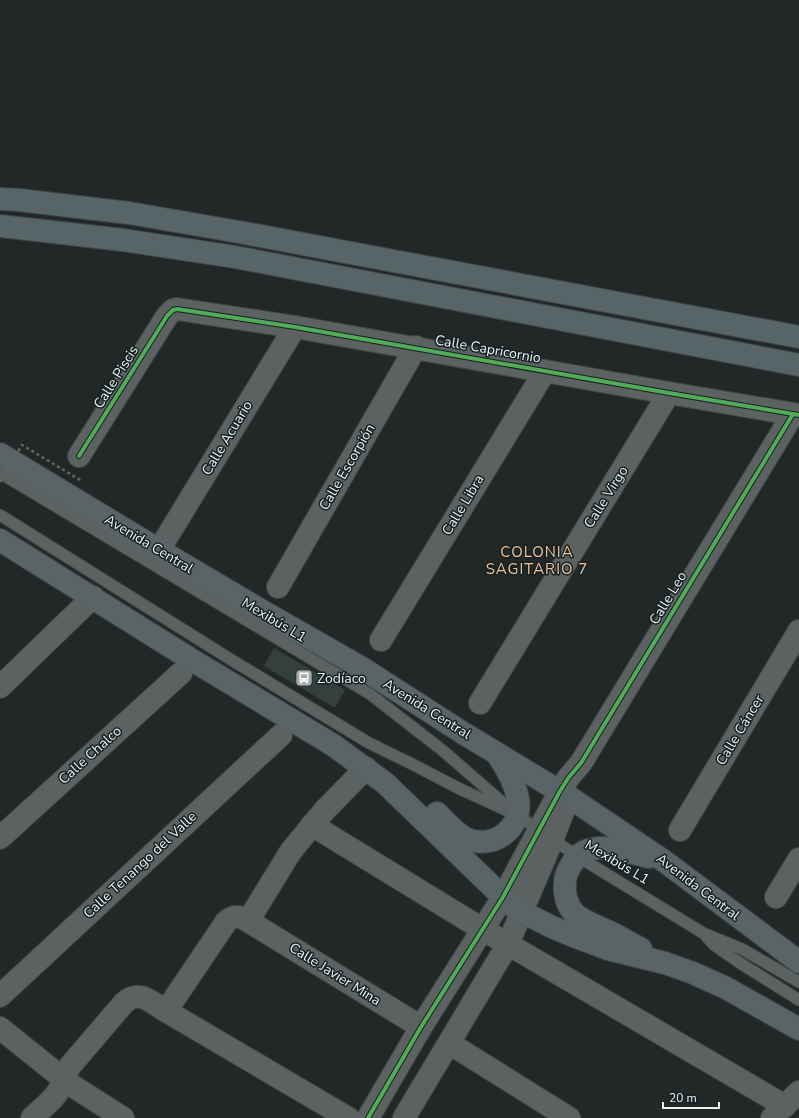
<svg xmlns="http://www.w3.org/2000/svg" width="799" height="1118" font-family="'Nunito Sans',sans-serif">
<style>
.building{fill:#34403e}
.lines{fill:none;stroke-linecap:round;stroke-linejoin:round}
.service-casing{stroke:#404646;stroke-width:13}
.minor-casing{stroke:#404646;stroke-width:24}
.tertiary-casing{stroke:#404646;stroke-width:24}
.trunk-casing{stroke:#404646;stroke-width:24}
.motorway-casing{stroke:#404646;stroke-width:24}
.service{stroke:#5c6161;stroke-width:11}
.minor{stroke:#5c6161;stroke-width:22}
.tertiary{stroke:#5c6161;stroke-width:22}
.trunk{stroke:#586466;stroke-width:22}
.motorway{stroke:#576468;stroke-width:22}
.path-bridge{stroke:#616566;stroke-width:2.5;stroke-dasharray:3 3;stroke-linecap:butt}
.cycleway-casing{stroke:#152222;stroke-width:6}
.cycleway{stroke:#51ab58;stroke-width:4}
.labels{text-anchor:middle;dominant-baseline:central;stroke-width:3;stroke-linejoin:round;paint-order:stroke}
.street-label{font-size:14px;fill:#eaf2f3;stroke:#152222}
.poi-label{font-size:14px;fill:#eaf2f3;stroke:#152222;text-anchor:start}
.neighbourhood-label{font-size:15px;letter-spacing:1px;fill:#f8c19c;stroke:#152222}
</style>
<rect width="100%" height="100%" fill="#222828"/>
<path class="building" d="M274,648L345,690L335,708L264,666Z"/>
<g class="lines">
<defs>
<g id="service">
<path d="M0,473L370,694L442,750L517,815L577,856L703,933L742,949L799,982"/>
<path d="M0,515L230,659L369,743L412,764L460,789L506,810"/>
<path d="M706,936L714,945L740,963L799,1000"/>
</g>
<g id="minor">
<path d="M79,456L167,316L173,310L177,309L295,327L669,393L799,415"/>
<path d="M159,550L295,327"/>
<path d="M278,587L416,347"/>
<path d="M381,640L545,371"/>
<path d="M0,687L93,597"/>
<path d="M480,703L669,393"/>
<path d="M560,791L569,777L581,763L793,414"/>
<path d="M312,825L482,929L785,1106"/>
<path d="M680,830L799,631"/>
<path d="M0,838L181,673"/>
<path d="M776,897L799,859"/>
<path d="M248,921L291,851L324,811L366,768"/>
<path d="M0,996L281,735"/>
<path d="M166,1011L226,922C233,915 240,916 248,921L421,1027"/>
<path d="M0,1028L71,1085L123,1118"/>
<path d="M449,1043L569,1118"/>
<path d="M32,1118C40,1110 51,1102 57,1093C63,1084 65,1075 70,1066L123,1004C138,988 151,1002 166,1011L348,1118"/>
<path d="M772,1118L799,1092"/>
</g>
<g id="tertiary">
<path d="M368,1118L421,1027L503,897L560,791"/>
<path d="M404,1118L508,944L549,848L567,802"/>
</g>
<g id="trunk">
<path d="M0,454L159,550L264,612L362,668L463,733L569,797L664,861L799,962"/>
<path d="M0,540L192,660L333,745L385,783L503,897L510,904L522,912L552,927L576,937L608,949L665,963L693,973L726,988L799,1029"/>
<path d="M437,813C446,822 454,832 465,838C492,851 523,829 518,799C515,783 506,767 497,754"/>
<path d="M641,949C632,944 623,939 614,934C602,928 583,922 574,913C566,904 564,893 565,882C565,875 569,868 573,862C589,837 626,852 649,857"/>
</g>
<g id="motorway">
<path d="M0,199L19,200L129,213L239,232L799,337"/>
<path d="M0,226L123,240L235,257L799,365"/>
</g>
</defs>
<use href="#service" class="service-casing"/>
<use href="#minor" class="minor-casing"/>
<use href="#tertiary" class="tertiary-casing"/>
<use href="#trunk" class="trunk-casing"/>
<use href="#motorway" class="motorway-casing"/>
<use href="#service" class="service"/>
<use href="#minor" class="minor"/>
<use href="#tertiary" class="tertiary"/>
<use href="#trunk" class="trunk"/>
<use href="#motorway" class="motorway"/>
<path class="path-bridge" d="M0,482L22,445L82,481"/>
<defs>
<g id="cycleway">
<path d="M79,456L167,316L173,310L177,309L295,327L669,393L799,415"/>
<path d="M368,1118L421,1027L503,897L560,791L569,777L581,763L793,414"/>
</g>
</defs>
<use href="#cycleway" class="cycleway-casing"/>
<use href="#cycleway" class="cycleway"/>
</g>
<defs>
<symbol id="bus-square" viewBox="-11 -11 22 22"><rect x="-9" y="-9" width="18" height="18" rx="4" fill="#a4abac" stroke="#152222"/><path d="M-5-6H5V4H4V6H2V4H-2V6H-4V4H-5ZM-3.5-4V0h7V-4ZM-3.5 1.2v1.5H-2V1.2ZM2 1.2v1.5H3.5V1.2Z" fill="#fff"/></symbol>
</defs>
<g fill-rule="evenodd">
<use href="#bus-square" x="294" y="668" width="20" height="20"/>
</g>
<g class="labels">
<g class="street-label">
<text transform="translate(488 349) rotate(10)">Calle Capricornio</text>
<text transform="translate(116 377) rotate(-58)">Calle Piscis</text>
<text transform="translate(227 438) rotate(-59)">Calle Acuario</text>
<text transform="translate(347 467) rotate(-60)">Calle Escorpión</text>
<text transform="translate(606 497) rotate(-58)">Calle Virgo</text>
<text transform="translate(463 505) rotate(-59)">Calle Libra</text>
<text transform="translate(149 544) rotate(31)">Avenida Central</text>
<text transform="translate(668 598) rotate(-59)">Calle Leo</text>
<text transform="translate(274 620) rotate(31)">Mexibús L1</text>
<text transform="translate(427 709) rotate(32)">Avenida Central</text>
<text transform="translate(740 730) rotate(-59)">Calle Cáncer</text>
<text transform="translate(90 755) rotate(-42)">Calle Chalco</text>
<text transform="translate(617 862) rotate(31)">Mexibús L1</text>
<text transform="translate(140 865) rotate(-43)">Calle Tenango del Valle</text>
<text transform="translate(698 887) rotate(37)">Avenida Central</text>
<text transform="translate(335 974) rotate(32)">Calle Javier Mina</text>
</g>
<g class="poi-label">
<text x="317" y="678">Zodíaco</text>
</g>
<g class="neighbourhood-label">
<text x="537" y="552">COLONIA<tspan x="537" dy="17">SAGITARIO 7</tspan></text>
</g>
</g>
<path d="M663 1102v6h56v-6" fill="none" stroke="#eaf2f3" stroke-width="2"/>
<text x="669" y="1102" font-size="12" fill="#eaf2f3" stroke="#152222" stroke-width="3" paint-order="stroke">20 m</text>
</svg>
